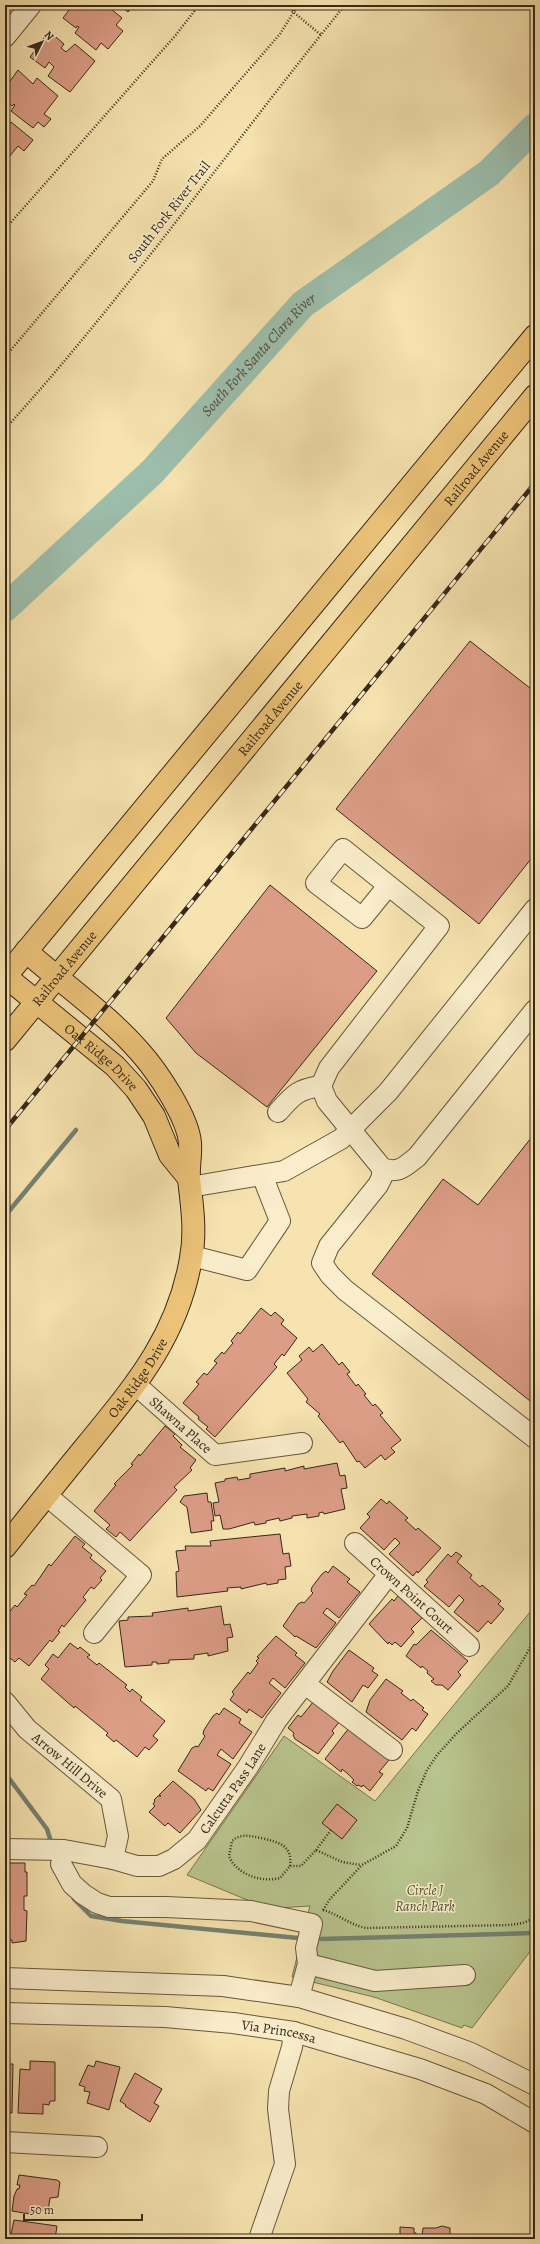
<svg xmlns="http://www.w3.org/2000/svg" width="540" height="2244" font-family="Alegreya,serif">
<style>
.green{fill:#b8c48d;stroke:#787653}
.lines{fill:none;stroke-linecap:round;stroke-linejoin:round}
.stream{stroke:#748271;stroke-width:4.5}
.river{stroke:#9dbeac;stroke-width:28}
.building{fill:#dc9d87;stroke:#372819}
.minor-casing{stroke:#67573e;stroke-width:22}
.major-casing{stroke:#372819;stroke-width:24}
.path{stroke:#372819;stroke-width:2.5;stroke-dasharray:1 2;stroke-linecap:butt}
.minor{stroke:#f9edcb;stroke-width:20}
.major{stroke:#ebc278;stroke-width:22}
.rail-casing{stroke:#372819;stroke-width:4.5}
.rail{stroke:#f9edcb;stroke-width:3;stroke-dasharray:9;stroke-linecap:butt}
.labels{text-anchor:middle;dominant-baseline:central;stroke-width:3;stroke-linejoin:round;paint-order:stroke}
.street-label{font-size:14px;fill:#372819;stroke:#f9edcb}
.park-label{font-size:14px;font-style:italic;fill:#574f36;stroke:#f9edcb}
.water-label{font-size:15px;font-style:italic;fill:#504e3e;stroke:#f9edcb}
</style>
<rect width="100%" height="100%" fill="#f6e3af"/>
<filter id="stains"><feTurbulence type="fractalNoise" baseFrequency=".005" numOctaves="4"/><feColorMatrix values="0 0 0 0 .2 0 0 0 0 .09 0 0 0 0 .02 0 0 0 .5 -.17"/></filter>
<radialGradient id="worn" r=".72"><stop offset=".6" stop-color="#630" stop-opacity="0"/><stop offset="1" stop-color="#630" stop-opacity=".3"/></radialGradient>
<path class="green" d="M535,1606V1945L472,2028L464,2025L462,2028L374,1997L292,1977L310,1906L277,1908L252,1902L187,1875L284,1736L375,1801Z"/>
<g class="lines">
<g class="stream">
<path d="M5,1216L76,1130"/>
<path d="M5,1773L47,1829L52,1845"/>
<path d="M74,1899L91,1916L122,1921L298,1938"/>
<path d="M321,1939L535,1933"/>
</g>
<path class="river" id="s1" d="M5,608L152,472L303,304L489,173L535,127"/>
</g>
<g class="building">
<path d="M70,5H106L122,18L116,25L123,31L108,49L101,43L96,50L75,33L79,27L77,26L76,28L63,18L72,6Z"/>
<path d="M120,5H134L128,12Z"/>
<path d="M49,31L64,44L61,48L66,52L75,44L95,61L70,92L48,76L54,67L49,62L45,68L30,57Z"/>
<path d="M18,70L33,84L37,78L58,96L44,114L51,119L44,127L38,122L33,128L11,111L15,105L14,104L12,106L5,101V88Z"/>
<path d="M11,122L33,140L24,151L18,146L5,162V125L7,127Z"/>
<path d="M470,641L535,692V854L479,924L336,809Z"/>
<path d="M270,885L377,971L267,1107L196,1053L166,1018Z"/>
<path d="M535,1133V1405L372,1274L443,1179L478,1205Z"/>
<path d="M261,1308L271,1316L275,1312L284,1320L281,1324L297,1338L284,1356L282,1354L274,1364L277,1367L215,1437L206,1429L208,1427L198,1419L199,1417L183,1403L199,1384L196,1382L204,1373L207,1375L217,1363L214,1361L222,1352L224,1354L233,1343L231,1341L238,1332L240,1334Z"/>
<path d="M322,1344L339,1365L342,1362L350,1372L347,1374L356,1386L358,1384L366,1394L364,1395L373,1406L375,1404L383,1413L380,1415L401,1440L391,1448L395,1452L385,1460L381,1455L365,1468L359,1461L357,1462L343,1441L340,1443L318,1416L320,1414L306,1402L308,1399L287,1373L302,1360L299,1356L309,1347L313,1352Z"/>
<path d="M165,1426L175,1434L173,1436L182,1445L180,1447L196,1460L190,1468L192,1470L174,1487L177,1490L130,1541L120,1532L116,1537L106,1529L110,1525L94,1511L116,1485L114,1484L133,1465L131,1464L139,1454L140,1456Z"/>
<path d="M337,1463L340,1476L345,1475L347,1488L341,1489L345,1509L324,1514L323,1512L319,1513V1516L307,1518V1514L292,1516V1518L280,1521L279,1518L266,1521V1523L255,1525L254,1522L229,1529H223L220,1515L215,1516L213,1503L219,1502L215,1483L225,1481V1479L237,1477L238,1480L250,1478V1474L285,1468V1471L304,1466V1469Z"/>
<path d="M207,1493L208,1502H211L214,1521H211L212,1530L191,1533L187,1507L180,1502L184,1496Z"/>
<path d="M381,1499L387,1504L389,1501L408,1518L405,1520L416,1530L418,1528L441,1548L418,1573L417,1571L413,1576L389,1554L400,1543L395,1538L384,1550L360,1528L370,1517L367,1514Z"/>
<path d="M280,1534L283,1554L289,1553L291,1566L285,1567L286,1579L278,1580V1583L267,1585L266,1583L241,1589V1587L227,1588L228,1591L177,1597L176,1572L179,1571L176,1551L186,1550L185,1546H211L210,1541Z"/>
<path d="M75,1536L85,1544L82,1547L92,1555L90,1558L106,1571L100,1578L102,1580L94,1589L91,1587L83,1597L86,1600L64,1627L62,1625L58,1631L60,1632L52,1642L50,1640L29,1666L19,1658L15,1662L5,1654L9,1649L5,1646V1621L9,1616L7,1615L15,1605L17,1607L27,1595L24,1594L32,1585L34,1586L49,1564L51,1566Z"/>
<path d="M456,1552L462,1556L457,1562L472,1575L470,1578L480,1587L482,1585L501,1601L498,1604L504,1609L491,1624L488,1621L478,1632L454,1612L464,1600L459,1595L449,1607L424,1586L428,1582L426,1580L448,1554L451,1557Z"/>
<path d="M333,1566L350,1579L347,1582L360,1592L339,1618L327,1608L323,1613L336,1623L316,1648L296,1636L295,1637L283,1626L298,1604L302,1602L304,1603L313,1593L311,1591L312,1587L322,1574L326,1571L328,1573Z"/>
<path d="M398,1596L422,1618L411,1629L414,1632L401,1647L395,1642L392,1645L389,1642L388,1644L369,1624L392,1599L394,1601Z"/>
<path d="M221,1606L224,1625L230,1624L233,1637L227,1638L228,1651L208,1656V1653L194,1655V1659L169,1660V1663L157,1664V1662H152V1665L125,1667L119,1621L128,1620V1617L153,1616L152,1613L188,1608V1611Z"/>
<path d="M431,1630L468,1661L458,1672L461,1675L448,1690L442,1685H436L431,1681L434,1679L427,1673L428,1671L422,1666L421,1668L406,1656L414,1644L416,1645Z"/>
<path d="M276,1636L297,1653L295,1655L305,1663L285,1688L273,1678L269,1683L281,1693L262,1718L249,1709L247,1713L230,1700L234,1694L232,1692L248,1672L250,1674L258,1663L256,1661L259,1658L257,1657Z"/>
<path d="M70,1643L78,1649L80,1647L90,1655L87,1657L97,1665L99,1663L127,1685L125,1687L130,1692L132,1689L142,1697L140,1700L165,1721L153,1736L158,1740L149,1750L145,1747L137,1757L116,1740L114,1742L106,1735L108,1733L75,1706L74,1708L41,1679L49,1669L45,1665L53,1654L58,1658Z"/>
<path d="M349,1650L374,1668L372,1671L378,1675L368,1688L363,1685L352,1702L327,1682L333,1671Z"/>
<path d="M386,1679L403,1691L401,1693L411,1701L413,1699L424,1708L422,1710L428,1714L416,1731L412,1728L402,1740L366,1712L370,1700Z"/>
<path d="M314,1701L340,1721L332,1731L334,1733L318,1754L295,1739L293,1735L294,1733L288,1728L298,1715L301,1717Z"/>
<path d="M224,1708L241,1719L239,1723L252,1732L233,1759L221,1749L217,1755L231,1764L213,1791L208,1788L206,1791L178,1771L192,1748L196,1746L198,1747L205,1736L203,1734L204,1730L213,1716L217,1713L219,1715Z"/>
<path d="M349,1728L389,1760L379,1772L383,1774L370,1791L363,1785L362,1787L358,1785L357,1786L352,1782L354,1780L348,1774L342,1769L341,1772L325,1759Z"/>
<path d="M173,1781L194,1799L201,1810L180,1833L168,1823L165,1826L149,1812L155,1806L153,1804L155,1801L154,1800L158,1796H161L159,1795Z"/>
<path d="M337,1804L357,1820L342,1839L322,1823Z"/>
<path d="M5,1863H25V1872H27V1896H24V1910L27,1911L26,1941L12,1943V1940H5Z"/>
<path d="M30,2061L55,2062V2101H50L49,2105L43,2104V2114L18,2113L20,2069L30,2070Z"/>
<path d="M96,2061L120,2067L109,2110L87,2103L90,2092L84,2091L85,2087L79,2085L88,2065L94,2067Z"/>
<path d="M5,2064H13L12,2113L5,2112Z"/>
<path d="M135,2073L162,2089L154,2103L159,2106L150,2122L125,2106L126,2105L120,2101Z"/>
<path d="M19,2175L57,2180L60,2182L58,2197L50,2198L48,2211L38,2209L37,2213L30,2212V2214L12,2211L14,2196L17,2189H19L20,2185H17Z"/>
<path d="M14,2220L57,2226L55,2239H10Z"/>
<path d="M442,2226L450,2228V2239H393V2235H400V2227L414,2228V2233H416V2236H422L423,2228H436Z"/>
</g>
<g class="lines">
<defs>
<g id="minor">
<path d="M5,37L31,5"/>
<path d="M388,886L362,918L316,883L343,849L439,926L329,1068L321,1086L327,1101L382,1168C399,1174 404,1167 417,1157L535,1010"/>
<path d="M278,1112C293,1095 298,1089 321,1086"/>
<path d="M382,1168V1177L378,1185L329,1246L322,1263L330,1275L345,1290L535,1438"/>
<path d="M190,1187L284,1171L341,1139L388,1092L535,909"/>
<path d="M192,1256L247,1270L280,1221L262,1175"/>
<path id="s2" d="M136,1385L215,1455L302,1443"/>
<path d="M46,1495L141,1575L94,1633"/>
<path id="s3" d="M355,1543L469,1646"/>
<path d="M305,1684L392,1750"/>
<path id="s4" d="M5,1702L27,1729L111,1799L118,1836L113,1859"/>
<path id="s5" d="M5,1849L64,1850L113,1859L137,1866H159L174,1859L197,1840L248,1767L276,1721L389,1574"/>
<path d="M61,1864L72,1884L83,1894L97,1903L109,1907H166L251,1911L312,1924L306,1948L308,1964"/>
<path d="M5,1978L223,1986L299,1997L406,2029L471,2053L535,2085"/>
<path d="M299,1997L308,1964L375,1981L465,1975"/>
<path id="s6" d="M5,2013L165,2017L233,2023L294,2032L420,2069L486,2094L535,2123"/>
<path d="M5,2142L97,2147"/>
<path d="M259,2239L285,2164L278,2109L279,2091L292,2047L294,2032"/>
</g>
<g id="major">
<path id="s7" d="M5,976L115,1066L136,1089L154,1116L170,1155L188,1177"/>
<path d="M5,977L535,336"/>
<path id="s8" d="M5,1040L535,396"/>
<path id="s9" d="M5,1547C32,1513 59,1479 87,1445C135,1386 178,1336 191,1258C196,1232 192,1205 189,1179C188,1167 191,1155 190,1143C188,1117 157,1071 140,1052C107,1014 63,984 26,951"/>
</g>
</defs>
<use href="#minor" class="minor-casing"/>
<use href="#major" class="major-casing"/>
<g class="path">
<path d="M285,5L321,35"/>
<path d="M5,229L175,36L199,5"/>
<path d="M5,357L153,181L162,159L200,126L280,34L298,5"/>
<path d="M5,429C126,296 231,145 345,5"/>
<path d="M316,1850L331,1830"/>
<path d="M290,1866C293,1845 278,1842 261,1838C250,1836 241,1833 232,1841L229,1856C236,1874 261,1883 280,1878L290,1866H301L316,1850L342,1862L361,1865"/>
<path d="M323,1910L330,1899L362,1865L396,1846L407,1828L418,1791L427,1770L437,1755L457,1733L508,1686L535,1639"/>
<path d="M323,1910C338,1914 350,1925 366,1928L510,1925L523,1923L535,1918"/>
</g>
<use href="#minor" class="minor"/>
<use href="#major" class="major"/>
<defs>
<path id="rail" d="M5,1130L535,483"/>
</defs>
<use href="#rail" class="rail-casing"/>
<use href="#rail" class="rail"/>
</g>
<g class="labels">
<g class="street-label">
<text transform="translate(169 212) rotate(-52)">South Fork River Trail</text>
<text stroke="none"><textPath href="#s8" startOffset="741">Railroad Avenue</textPath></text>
<text stroke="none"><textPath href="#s8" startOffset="417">Railroad Avenue</textPath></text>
<text stroke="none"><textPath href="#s8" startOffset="93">Railroad Avenue</textPath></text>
<text stroke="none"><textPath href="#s7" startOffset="126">Oak Ridge Drive</textPath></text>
<text stroke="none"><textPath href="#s9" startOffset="215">Oak Ridge Drive</textPath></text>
<text stroke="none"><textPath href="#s2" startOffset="60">Shawna Place</textPath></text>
<text stroke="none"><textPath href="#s3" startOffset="77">Crown Point Court</textPath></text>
<text stroke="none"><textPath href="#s4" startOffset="91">Arrow Hill Drive</textPath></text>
<text stroke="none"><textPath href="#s5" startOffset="265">Calcutta Pass Lane</textPath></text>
<text stroke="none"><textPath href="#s6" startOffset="275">Via Princessa</textPath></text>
</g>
<g class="park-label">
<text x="425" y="1890">Circle J<tspan x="425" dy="16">Ranch Park</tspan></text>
</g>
<g class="water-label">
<text stroke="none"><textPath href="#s1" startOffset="359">South Fork Santa Clara River</textPath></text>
</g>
</g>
<rect width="540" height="2244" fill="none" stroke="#f6e3af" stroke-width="20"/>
<rect x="6" y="6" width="528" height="2232" fill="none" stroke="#372819" stroke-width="2"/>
<rect x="10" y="10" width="520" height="2224" fill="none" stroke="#372819"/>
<g transform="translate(42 42) rotate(48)" stroke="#f9edcb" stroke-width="3" paint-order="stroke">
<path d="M0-3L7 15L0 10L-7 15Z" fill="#372819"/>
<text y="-6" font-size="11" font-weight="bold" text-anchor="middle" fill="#372819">N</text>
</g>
<path d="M24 2214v6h118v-6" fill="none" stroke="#372819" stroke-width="2"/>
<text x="30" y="2214" font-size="12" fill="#372819" stroke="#f9edcb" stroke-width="3" paint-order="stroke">50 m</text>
<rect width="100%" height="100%" filter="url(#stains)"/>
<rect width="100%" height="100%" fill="url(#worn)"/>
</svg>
